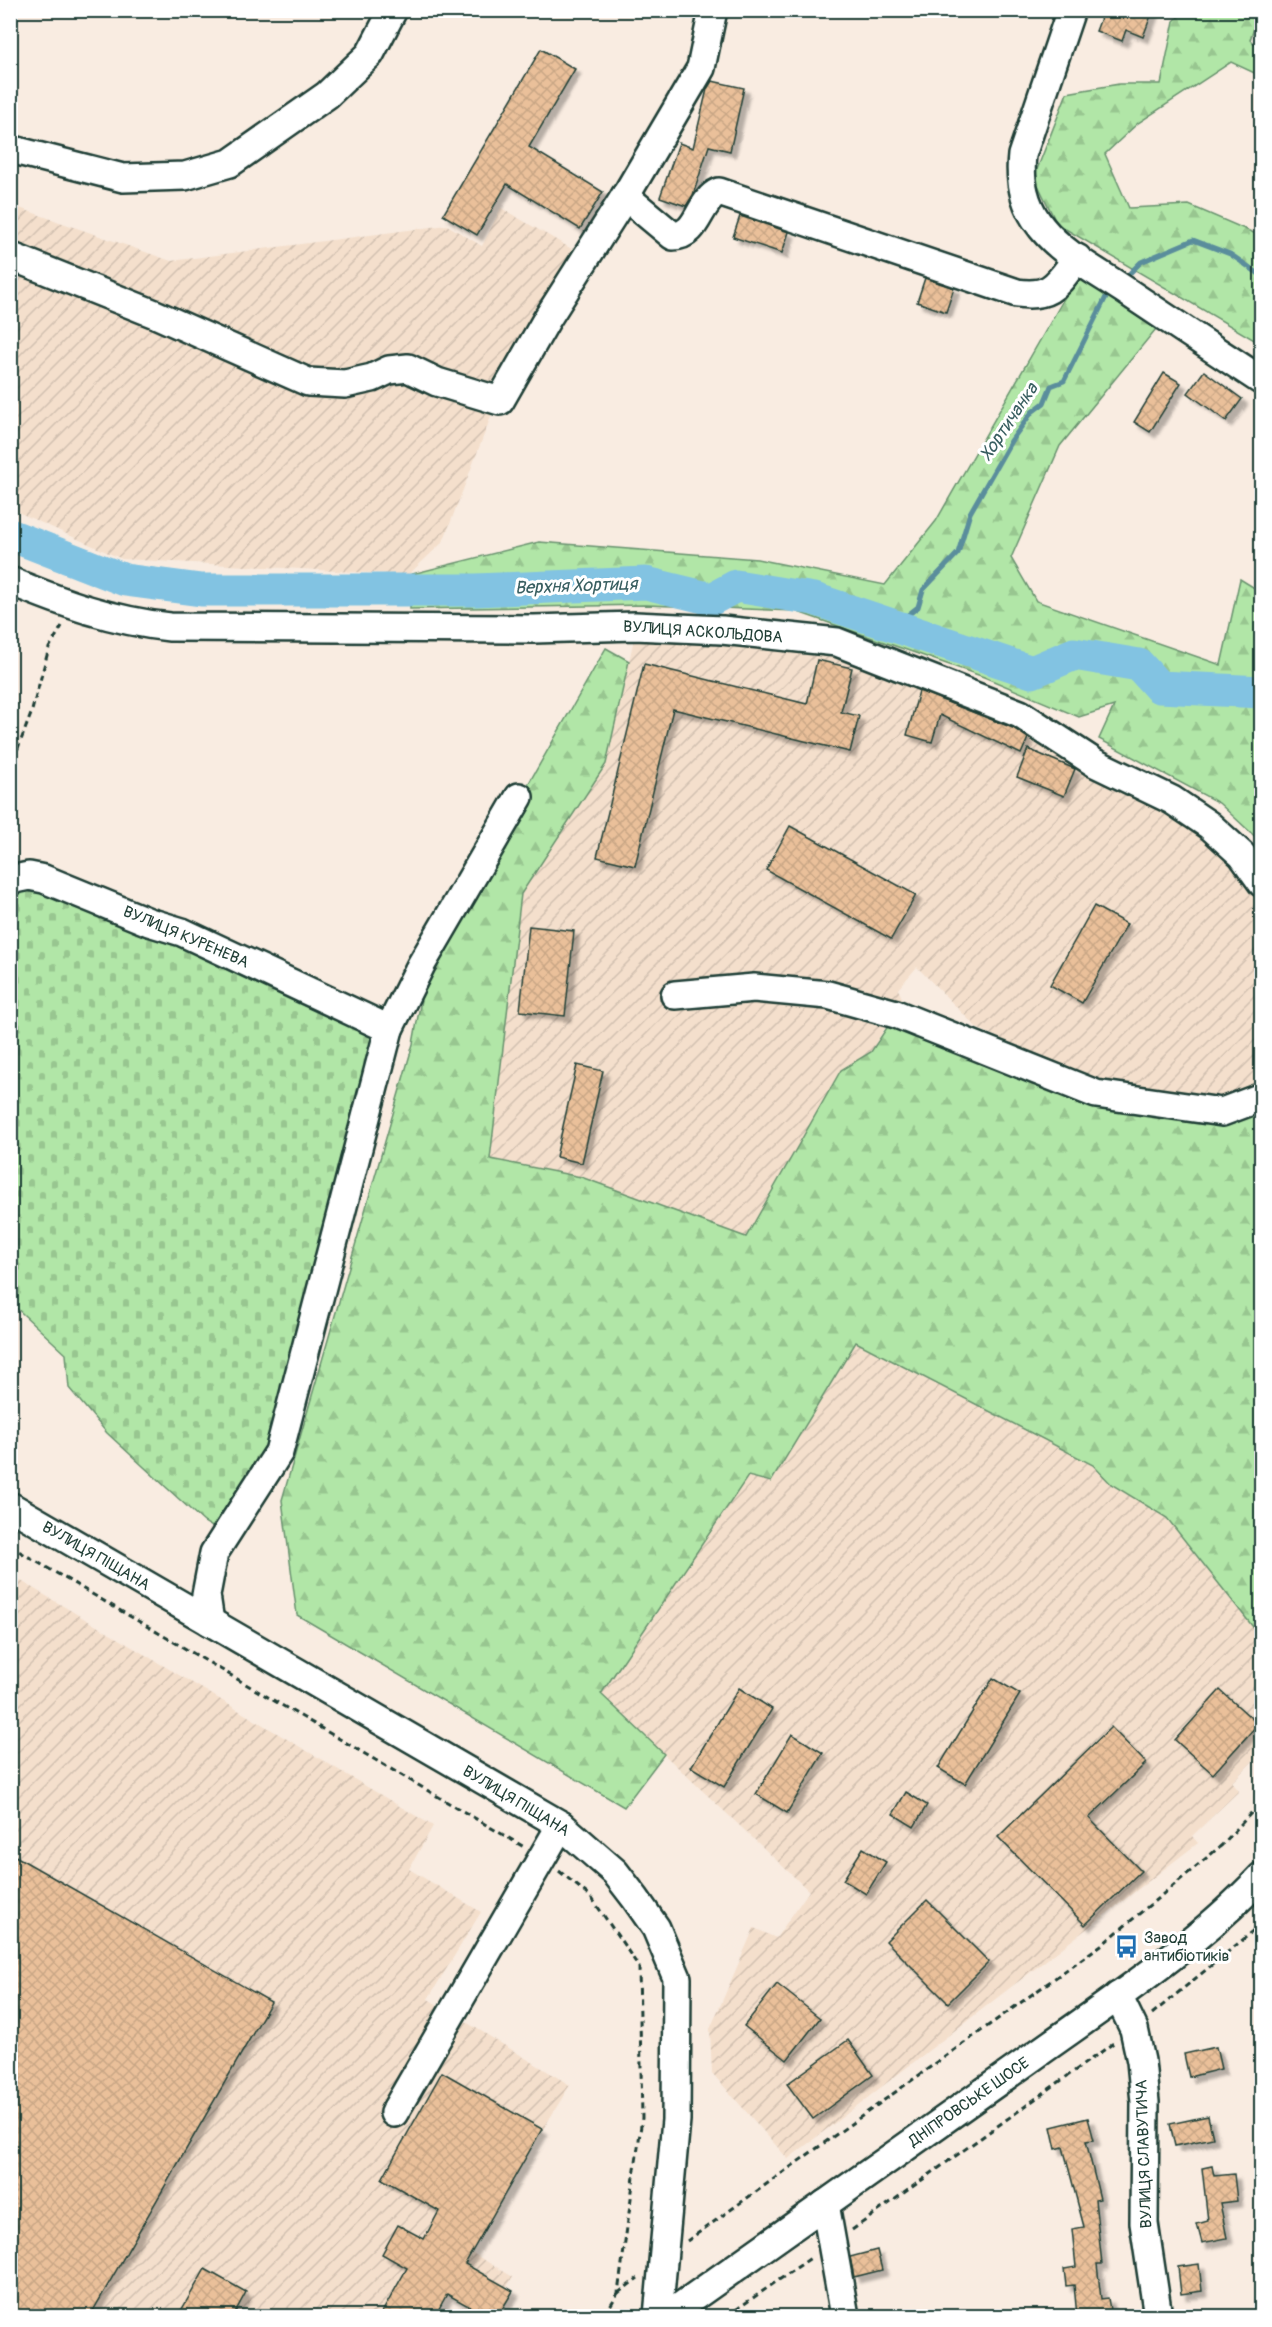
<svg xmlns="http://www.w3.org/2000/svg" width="1272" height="2327" font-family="Pangolin,sans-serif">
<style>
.industrial{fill:url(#industrial-furrows)}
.forest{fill:url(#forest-firs);stroke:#68926e;stroke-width:1.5}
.cemetery{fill:url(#cemetery-stones);stroke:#68926e;stroke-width:1.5}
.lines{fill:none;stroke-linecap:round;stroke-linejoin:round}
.stream{stroke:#5a8d9c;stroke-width:5}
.river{stroke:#82c3e2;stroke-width:33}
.building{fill:url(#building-cross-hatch);stroke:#1f3d34;stroke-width:1.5;filter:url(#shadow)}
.minor-casing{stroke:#1f3d34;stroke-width:32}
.path{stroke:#1f3d34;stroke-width:3;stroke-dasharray:6 4.5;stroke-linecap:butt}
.minor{stroke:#fff;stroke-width:27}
.labels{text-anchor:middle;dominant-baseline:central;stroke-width:6;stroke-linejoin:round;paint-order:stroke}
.street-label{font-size:16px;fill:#1f3d34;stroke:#fff}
.poi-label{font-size:16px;fill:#1f3d34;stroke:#fff;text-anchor:start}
.water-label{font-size:18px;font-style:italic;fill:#385e60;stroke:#fff}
</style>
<defs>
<pattern id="industrial-furrows" width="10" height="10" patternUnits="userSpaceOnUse" patternTransform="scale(1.5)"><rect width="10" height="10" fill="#f4dfcc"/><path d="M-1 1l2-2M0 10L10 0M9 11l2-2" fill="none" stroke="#d1c0b0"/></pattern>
<pattern id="forest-firs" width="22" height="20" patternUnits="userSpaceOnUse" patternTransform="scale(1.5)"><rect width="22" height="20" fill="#b1e6a7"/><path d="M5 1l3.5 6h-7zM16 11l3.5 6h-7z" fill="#98c690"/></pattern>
<pattern id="cemetery-stones" width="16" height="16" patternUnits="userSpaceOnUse" patternTransform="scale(1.5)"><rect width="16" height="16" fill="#b1e6a7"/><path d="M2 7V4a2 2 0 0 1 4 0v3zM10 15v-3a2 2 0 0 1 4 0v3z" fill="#98c690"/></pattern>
<pattern id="building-cross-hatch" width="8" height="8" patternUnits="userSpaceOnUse" patternTransform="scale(1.5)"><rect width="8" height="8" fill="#eac09a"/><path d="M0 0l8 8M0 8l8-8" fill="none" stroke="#c8a685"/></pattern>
<filter id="shadow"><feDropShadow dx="5.5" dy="5.5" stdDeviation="1.5" flood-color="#0004"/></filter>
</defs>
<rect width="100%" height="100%" fill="#f9ece1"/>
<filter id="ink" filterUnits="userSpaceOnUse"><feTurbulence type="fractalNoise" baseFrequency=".0167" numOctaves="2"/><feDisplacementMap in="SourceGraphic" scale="12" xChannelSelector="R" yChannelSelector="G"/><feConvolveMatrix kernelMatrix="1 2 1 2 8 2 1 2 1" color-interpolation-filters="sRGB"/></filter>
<g filter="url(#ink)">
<g class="industrial">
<path d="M11,205L171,261L447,225L482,246L501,208L582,255L516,351L443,542L408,575L122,559L11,509Z"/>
<path d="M638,621L837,632L1172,800L1261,883V1094L1185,1103L1117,1091L977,1028L917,967L898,989L902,998L871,1052L841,1070L746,1238L581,1177L489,1159L521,894L606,764Z"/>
<path d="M856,1342L1093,1465L1111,1484L1167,1518L1261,1637V1753L1232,1782L1239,1791L1192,1836L1198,1843L788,2159L712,2073L710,2029L754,1928L776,1938L809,1891L601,1695L748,1476L771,1482Z"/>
<path d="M11,1575L433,1826L409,1869L481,1912L428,1999L570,2085L469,2251L513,2277L490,2314L444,2286L425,2316H11Z"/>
</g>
<g class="forest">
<path d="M1184,11H1260L1250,40L1261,49V76L1231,62L1138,123L1105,154L1129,208L1189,205L1261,236V344L1057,224L1034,177L1067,93L1119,84H1161L1174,21Z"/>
<path d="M1077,276L1156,329L1060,446L1011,558L1036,601L1221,665L1240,579L1261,592V842L1219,803L1099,739L1114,706L1079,717L984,677L795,611L646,605L410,609L408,575L539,542L757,559L885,585L936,521Z"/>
<path d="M606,648L629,661L606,764L521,894L490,1159L581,1177L746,1237L841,1070L871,1052L896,1014L1096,1094L1261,1103V1637L1167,1518L1111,1484L1093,1465L856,1342L771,1482L748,1476L601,1694L664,1754L624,1807L297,1615L282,1500L413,1044L426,972L465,895Z"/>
</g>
<path class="cemetery" d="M26,885L175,943L381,1037L279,1452L224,1534L204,1522L107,1433L69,1388L66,1354L11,1303L10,891Z"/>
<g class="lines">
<g class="stream">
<path d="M1123,280L1141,262L1193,240L1230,254L1262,276"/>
<path d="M895,625L918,607L923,590L958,553L970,513L1011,441L1032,412L1044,403L1051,386L1064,381L1106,297L1112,291"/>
</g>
<path class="river" d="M10,535L125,580L201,590H476L646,583L712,599L736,586L814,599L1032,672L1074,654L1139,665L1159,687L1262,692"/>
</g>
<g class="building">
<path d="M1104,10H1153L1143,37L1126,30L1122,41L1096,31Z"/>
<path d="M541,49L575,69L529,147L603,192L580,229L507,184L477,235L443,215Z"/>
<path d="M712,81L744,88L730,151L709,146L693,195L686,206L660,197L679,143L693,148L707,89Z"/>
<path d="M740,216L789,232L782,253L733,237Z"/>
<path d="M925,278L954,288L946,312L917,302Z"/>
<path d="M1204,371L1242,399L1226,421L1188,393Z"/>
<path d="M1164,373L1181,383L1150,432L1134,422Z"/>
<path d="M817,660L852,668L841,712L859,716L850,752L673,709L635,866L597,857L644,664L807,704Z"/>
<path d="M919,691L1013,728L1028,738L1021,754L940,715L932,742L907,735Z"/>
<path d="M1028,749L1075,769L1064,796L1017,777Z"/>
<path d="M790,826L916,895L891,939L766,870Z"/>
<path d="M1094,906L1127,924L1082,1003L1050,985Z"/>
<path d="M529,926L574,931L565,1016L520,1011Z"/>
<path d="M577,1065L603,1071L582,1163L556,1157Z"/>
<path d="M993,1678L1020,1694L965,1784L938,1768Z"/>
<path d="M739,1688L772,1709L724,1787L691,1767Z"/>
<path d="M1220,1690L1258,1724L1213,1774L1175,1740Z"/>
<path d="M1111,1727L1146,1763L1089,1818L1141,1871L1085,1925L998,1837Z"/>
<path d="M792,1734L823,1753L787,1813L756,1794Z"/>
<path d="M906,1792L927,1805L914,1827L893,1814Z"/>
<path d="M863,1848L886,1862L866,1894L843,1880Z"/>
<path d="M10,1853L271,2002L90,2316H10Z"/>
<path d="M927,1900L989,1962L948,2003L886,1941Z"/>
<path d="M777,1984L820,2018L787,2060L744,2026Z"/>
<path d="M848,2040L873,2075L813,2119L787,2084Z"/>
<path d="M1216,2047L1221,2069L1189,2077L1184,2054Z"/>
<path d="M442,2072L542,2129L465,2264L513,2291L498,2316H486L447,2294L435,2316H380L407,2268L382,2254L398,2225L424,2239L439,2211L382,2179Z"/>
<path d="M1208,2116L1213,2138L1175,2146L1170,2124Z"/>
<path d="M1088,2118L1094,2140L1086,2141L1100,2199L1095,2200L1102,2264H1097L1101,2299L1108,2298L1111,2316H1077L1074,2285L1066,2286L1064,2269L1076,2267L1072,2229L1084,2227L1063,2147L1056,2149L1051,2127Z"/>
<path d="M1212,2166L1214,2176L1234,2174L1237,2201L1220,2203L1227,2238L1202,2243L1197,2224L1208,2221L1202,2168Z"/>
<path d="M877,2250L882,2270L854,2277L850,2257Z"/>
<path d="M1199,2264L1202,2291L1181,2294L1178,2267Z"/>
<path d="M205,2269L246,2292L233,2316H178Z"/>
</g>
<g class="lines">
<defs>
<g id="minor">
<path d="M1071,10L1022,155C1019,182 1024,206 1042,228C1063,254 1096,271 1123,289C1169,320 1215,350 1262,381"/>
<path d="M10,149L123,178L185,176L230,163L327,95L370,54L393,10"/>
<path d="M625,196L673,236C699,236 698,201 719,192L1017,293C1052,298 1057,284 1077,258"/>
<path d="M10,256L155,314L308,382L345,384L372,378L389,370L408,368L437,382L500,401L547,319L629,190L701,68L713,10"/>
<path d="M10,581C63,603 113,621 170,627L534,629L635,626L722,630L837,642L1020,714L1095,763L1172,800L1209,825L1242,855L1262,883"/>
<path d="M10,880L29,876L44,879L149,922L182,932L389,1029"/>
<path d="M675,995L754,988L828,995L896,1014L1096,1094L1222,1112L1262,1097"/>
<path d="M10,1506L561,1825L615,1872L635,1898L656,1928L677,1978L676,2120L658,2316"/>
<path d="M210,1622L206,1595L214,1553L279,1452L389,1029L421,965L519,797"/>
<path d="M1118,1996L1134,2029L1141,2061L1145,2102L1144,2223L1158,2316"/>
<path d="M394,2113L561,1825"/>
<path d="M825,2204L845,2316"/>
<path d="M667,2316C786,2232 904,2148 1023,2064C1105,2005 1193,1949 1262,1876"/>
</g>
</defs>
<use href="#minor" class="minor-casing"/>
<g class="path">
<path d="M10,769L31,714L49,648L62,626"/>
<path d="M10,1546L524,1847"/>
<path d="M559,1871L591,1897L639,1967L642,2118L618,2293L604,2316"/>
<path d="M1152,2014L1262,1924"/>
<path d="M852,2230L1115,2042"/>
<path d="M687,2241L1104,1943L1222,1845L1262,1801"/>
<path d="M618,2293L638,2278"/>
<path d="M727,2316L812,2257"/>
</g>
<use href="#minor" class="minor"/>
</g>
</g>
<defs>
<symbol id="bus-bare" viewBox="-9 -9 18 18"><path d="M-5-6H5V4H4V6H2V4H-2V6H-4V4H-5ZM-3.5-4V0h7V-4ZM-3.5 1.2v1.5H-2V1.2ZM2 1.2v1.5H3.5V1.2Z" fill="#1f6fb2" stroke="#fff" stroke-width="2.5" paint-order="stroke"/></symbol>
</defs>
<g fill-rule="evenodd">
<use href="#bus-bare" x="1110" y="1930" width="33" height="33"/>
</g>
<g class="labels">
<g class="street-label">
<text transform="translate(703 632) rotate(4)">ВУЛИЦЯ АСКОЛЬДОВА</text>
<text transform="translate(186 937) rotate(23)">ВУЛИЦЯ КУРЕНЕВА</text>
<text transform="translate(96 1556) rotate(30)">ВУЛИЦЯ ПІЩАНА</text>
<text transform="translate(516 1801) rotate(31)">ВУЛИЦЯ ПІЩАНА</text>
<text transform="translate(969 2102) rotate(-35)">ДНІПРОВСЬКЕ ШОСЕ</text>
<text transform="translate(1144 2154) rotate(-92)">ВУЛИЦЯ СЛАВУТИЧА</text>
</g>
<g class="poi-label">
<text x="1144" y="1938">Завод<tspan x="1144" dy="18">антибіотиків</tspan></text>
</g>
<g class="water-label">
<text transform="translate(1009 422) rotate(-56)">Хортичанка</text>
<text transform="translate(576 586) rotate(-2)">Верхня Хортиця</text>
</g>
</g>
<rect width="1272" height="2327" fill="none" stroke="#fff" stroke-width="36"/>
<rect x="18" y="18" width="1236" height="2291" fill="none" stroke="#1f3d34" stroke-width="2" filter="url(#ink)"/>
</svg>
